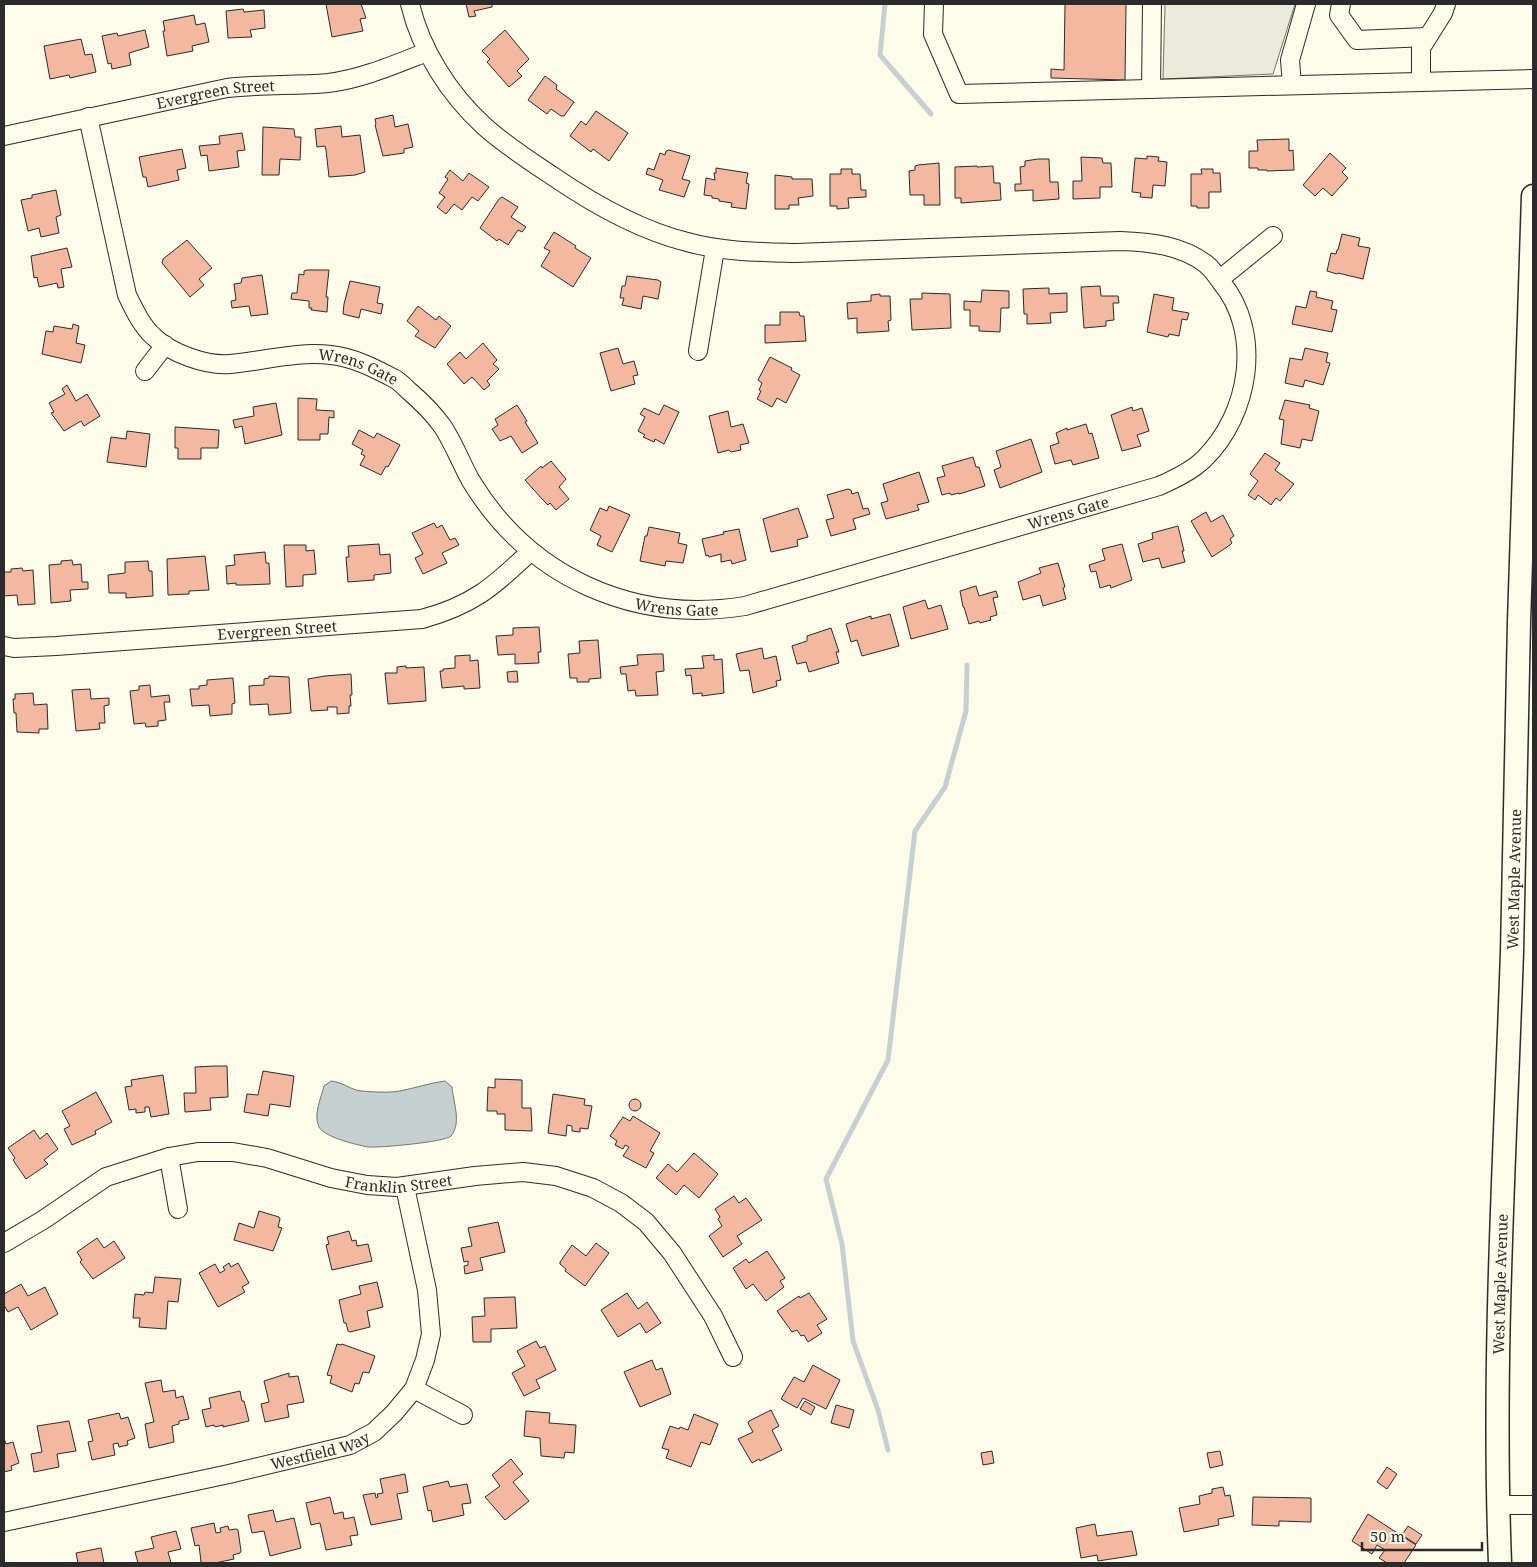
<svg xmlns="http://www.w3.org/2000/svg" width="1537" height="1567" font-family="'Noto Serif',serif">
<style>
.parking{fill:#eceadb;stroke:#74746e}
.water{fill:#c7d0d0;stroke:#74746e}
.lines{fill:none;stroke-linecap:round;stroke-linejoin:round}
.stream{stroke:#c7d0d0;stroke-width:5}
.building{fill:#f2b8a0;stroke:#2b2b2b}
.minor-casing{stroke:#2b2b2b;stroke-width:20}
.major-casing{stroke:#2b2b2b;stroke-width:25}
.minor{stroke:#fdfbea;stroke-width:18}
.major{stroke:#fdfbea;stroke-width:22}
.labels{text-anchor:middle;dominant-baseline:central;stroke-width:4;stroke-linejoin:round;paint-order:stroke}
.street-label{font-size:15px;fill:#2b2b2b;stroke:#fdfbea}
</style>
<rect width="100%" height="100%" fill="#fdfbea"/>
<path class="parking" d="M1165,4H1295L1273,74L1163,79Z"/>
<path class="water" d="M331,1081C343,1082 351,1090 361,1091C373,1092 387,1093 400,1091C415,1088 430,1083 445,1081L452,1087C453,1101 462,1123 451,1136C446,1142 378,1148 368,1147C357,1145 324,1137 319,1127C313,1115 321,1098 324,1086Z"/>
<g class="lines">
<g class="stream">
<path d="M885,4L880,55L931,114"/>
<path d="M888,1450L878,1410L853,1341L842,1244L826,1179L888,1060L915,831L945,787L966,711L967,665"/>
</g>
</g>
<g class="building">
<path d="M326,4H361L366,18L360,19L363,31L332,37Z"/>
<path d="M466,4H492V7L474,11L476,16L469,17Z"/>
<path d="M1065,4H1126L1125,80L1051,78V69L1064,70Z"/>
<path d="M243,9L244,12L264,10L265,28L250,30L252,37L228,38L226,11Z"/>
<path d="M194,15L196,25L205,23L209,42L192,46L193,51L167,56L163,31H165L163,21Z"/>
<path d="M145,30L149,47L129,53L131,65L112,69L111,63L108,64L102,36L117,33L118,36Z"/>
<path d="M505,30L529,59L517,71L522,76L509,87L487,62L490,59L482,51Z"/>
<path d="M81,39L85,55L92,54L96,72L70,78L69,75L50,79L44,46Z"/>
<path d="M545,76L557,85L556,89L574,102L564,116H561L551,109L547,114L528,100Z"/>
<path d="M596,111L628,133L609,161L593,149L591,152L570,136L581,121L586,125Z"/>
<path d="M393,115L395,127L408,124L413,147L404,149V153L383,156L375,125L376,124L375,119Z"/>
<path d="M341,126L342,137L360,135L365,172L355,175L329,177L326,150L325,146L317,147L315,129Z"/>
<path d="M263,127L294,129L295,137H301L300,160L280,159L279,175H262Z"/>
<path d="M242,133L245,150L237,151L239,167L209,171L207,155L201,156L199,146L220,144L219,136Z"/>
<path d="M1289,139V151L1293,150L1294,170L1267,171V170H1258V168H1249V151H1258L1257,140Z"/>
<path d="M182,149L186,168L177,170L179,180L148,187L146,177H143L139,157Z"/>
<path d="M669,150L690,156L682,179L690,181L684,197L659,190L663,180L646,174L648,168L654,170L660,153L665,155L666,151Z"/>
<path d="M1330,153L1346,168L1342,172L1348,178L1332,196L1323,188L1315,196L1303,185Z"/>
<path d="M1147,156L1159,157L1158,161L1167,162L1165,186L1153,185L1152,198L1140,197L1141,193L1132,192L1135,158L1147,159Z"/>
<path d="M1081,157L1102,158L1103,163H1111L1112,187H1100V198L1073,199V181H1082Z"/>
<path d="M1038,159H1049L1050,182H1058L1059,199L1033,201V190L1015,191V184H1021L1020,167L1025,166V161Z"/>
<path d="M939,163L940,205H924V195H910L909,171L915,170V166L918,165Z"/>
<path d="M977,166V167L993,166L994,183H1000L1001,200L961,203V198H955V167Z"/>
<path d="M716,168L748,173L746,183L749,184L746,209L731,207L732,203L719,201V199L712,198V196L704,195L706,178L715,180L714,173H716Z"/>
<path d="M841,169H852V174H860L861,190H866V197L848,198L849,208L837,209V206H830V174H841Z"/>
<path d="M1201,169H1213V173H1220L1221,192H1209V208H1197V206H1191V174H1202Z"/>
<path d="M450,170L463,181L469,173L489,187L478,201L472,197L462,210L454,204L446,214L437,207L445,197L439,193L448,179L445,177Z"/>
<path d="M775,175L792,177V179H812L813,196L798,198L799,205H789V209H775Z"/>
<path d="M56,190L61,215L56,217L59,233L41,237L39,228L28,231L21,200L32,198V195Z"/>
<path d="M502,197L518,207L511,217L526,227L522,232L518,230L508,245L499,239L497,241L480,228L499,199Z"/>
<path d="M554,232L576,246L575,248L591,258L573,287L541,266L550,251L544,248Z"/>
<path d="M1342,234L1360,238L1358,246L1370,248L1363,279L1338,273L1337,274L1327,271L1331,253L1336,254L1337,250H1338Z"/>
<path d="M187,240L212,268L199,279L204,285L190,297L162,263L163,259Z"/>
<path d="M67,248L72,267L61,269L64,287L58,288L57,283L39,287L37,277L34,278L31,256Z"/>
<path d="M307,270H329L326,297H328L327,312L311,310L312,308H309V301L291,299L292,293H297L299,274L304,275V271Z"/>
<path d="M262,275L268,314L251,316L249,306L232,308L231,301L236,300L234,284L241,283L242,278Z"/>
<path d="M627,276L658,280L661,282L658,299L643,296L641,309L622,305L624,298H620L622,286H625Z"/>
<path d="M350,281L380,287L377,303L383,304L381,314L361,309L359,318L343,314L344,304Z"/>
<path d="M1100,286L1101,296H1118L1119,303H1113L1114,320L1106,321V326L1084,328L1081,287Z"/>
<path d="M1049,288V294L1067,293V312L1050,313L1051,323L1027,324V314H1024L1023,289Z"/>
<path d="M982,290L1009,291V308H1001L1000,332L979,331V326H970V310H964V301L981,302Z"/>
<path d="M1310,291L1317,292L1316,297L1333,301L1331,309L1337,310L1332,332L1292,324L1296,306L1306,308Z"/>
<path d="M922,293L950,294L951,328L912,330L910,299H922Z"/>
<path d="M880,294V296H890L891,320L888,321L889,331L857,333V318L848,319L847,303L871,301V295Z"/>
<path d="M1154,294L1174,298L1172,310L1189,313L1187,320L1182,319L1179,336L1169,334L1168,337L1147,332Z"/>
<path d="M418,306L436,320L439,316L451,326L435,348L415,336L419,331L407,321Z"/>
<path d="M780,312H799L800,316H804L806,341L765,343V325H780Z"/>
<path d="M73,324L79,326L76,343L85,345L81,363L42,354L46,331L53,332L54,326L72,329Z"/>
<path d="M483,343L497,360L493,364L499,369L487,381L490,385L484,390L472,377L464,384L447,364L460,352L466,359Z"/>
<path d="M618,348L623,364L634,361L638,375L633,376L635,384L611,391L600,353Z"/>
<path d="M1305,348L1328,353L1326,362L1330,363L1323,385L1305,380L1303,387L1285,383L1290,358L1302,360Z"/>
<path d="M770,357L792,368L791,370L800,375L786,403L777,398L772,407L757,399L761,391L759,390L762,383L758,380Z"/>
<path d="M67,385L76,401L87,394L100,416L84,426L81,421L64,431L51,413L54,412L49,403L65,394L62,389Z"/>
<path d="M298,398L317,399L316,410L334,411V418L329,417L328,434H320V440H298Z"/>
<path d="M1285,400L1310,405L1309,408L1319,411L1312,441L1302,439L1300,448L1281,444L1284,420L1279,419Z"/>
<path d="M276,403L282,435L245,444L242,426L235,428L233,420L254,416L253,407Z"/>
<path d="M517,405L527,421L525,422L538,443L522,453L511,436L500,441L492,429L498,425L495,419Z"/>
<path d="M664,405L679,412L664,444L655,439L654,442L643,437L645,435L638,431L645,417L640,414L644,408L659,415Z"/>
<path d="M1132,407L1133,411L1142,408L1149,431L1137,435L1141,446L1122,451L1111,415Z"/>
<path d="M728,411L731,427L743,424L749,443L740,445L741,450L731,452L729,450L718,453L709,416Z"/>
<path d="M1086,424L1089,434L1092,433L1099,458L1073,465L1071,460L1055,464L1050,446L1059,443L1056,433L1067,428V430Z"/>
<path d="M175,427L219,430L218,448H201V459H178V448H175Z"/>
<path d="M359,430L374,438L377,433L400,445L388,467L386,466L381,475L360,465L365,456L361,454L363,450L352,444Z"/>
<path d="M127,431L150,434L146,467L107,462L111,437L126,439Z"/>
<path d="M1031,439L1042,472L1000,488L994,470L1001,467L996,451Z"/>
<path d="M1265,453L1280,463L1275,470L1294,484L1280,501L1276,498L1271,505L1258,495L1255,500L1248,495L1258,481L1250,474Z"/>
<path d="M973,457L976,467H979L985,486L959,494V493L951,495L950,493L942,495L937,478L945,476L942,466Z"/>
<path d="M551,461L566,479L559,487L569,499L556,510L550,503L548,505L542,499L525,480L541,466L542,468Z"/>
<path d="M919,472L929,502L917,505L919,510L886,519L881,503L888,501L883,484Z"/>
<path d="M848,489L851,490L852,494L858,492L863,509L868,508L870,514L853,519L856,529L831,536L826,520L834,518L827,495Z"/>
<path d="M609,506L630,515L612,552L597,545L601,536L590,530L600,508L607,511Z"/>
<path d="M798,508L808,537L797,540L798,546L771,552L763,519Z"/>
<path d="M1206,512L1211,522L1223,515L1234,536L1230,539L1232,543L1230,545L1212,557L1191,521Z"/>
<path d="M434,523L437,528L442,525L450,540L455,538L459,545L442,553L447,563L423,574L415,558L423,554L412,533Z"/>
<path d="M1178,526L1184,551H1182L1185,562L1162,568L1159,558L1143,562L1138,544L1153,539L1152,533Z"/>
<path d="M649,527L680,533L678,543L687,545L683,563L666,561L665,566L640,561L645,536H647Z"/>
<path d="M739,529L746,560L732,564L731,560L721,562V554L709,557L708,555L706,556L702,539L724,534L723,532Z"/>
<path d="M379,544L380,555L390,554L391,573L374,575V580L348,582L346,557H349L348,546Z"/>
<path d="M1122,544L1132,580L1111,588L1110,585L1100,588L1096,571L1091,572L1089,565L1105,560L1102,549Z"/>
<path d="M284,545H306V551L314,550L316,574L303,575V586L286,587Z"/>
<path d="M265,552L266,563H269L270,584L244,585H236V583L227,584L226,566L235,565L234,555Z"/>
<path d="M205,556L209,590L189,591V594L168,595L167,559Z"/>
<path d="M72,560L73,565L81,564L82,582H88V589L70,590L71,601L51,603L49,565L61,564V561Z"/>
<path d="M148,561L149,571H152L153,596L126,598V593H109L108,575L125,573V562Z"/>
<path d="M1058,563L1065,587L1063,588L1066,599L1043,606L1040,595L1023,600L1018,582L1041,573L1039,568Z"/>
<path d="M22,568L23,571L33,570L35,604L18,605L17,595L4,596V572H11V569Z"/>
<path d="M976,586L979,596L996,591L998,597L993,598L997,615L990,617L991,620L980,623L979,621L969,624L964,607H963L960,591Z"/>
<path d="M925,600L928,609L941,605L948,629L911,639L903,607Z"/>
<path d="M890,614L899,646L862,656L857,640L851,642L846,624L871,616V619Z"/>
<path d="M539,627L541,652H538L539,663L515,664V654L498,655L496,636L513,635V628Z"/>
<path d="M831,628L839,652H836L839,663L809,672L806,662L797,664L792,646L807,641V636Z"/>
<path d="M598,640L601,678L589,679V682H577V678H570L568,654L580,653L579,641Z"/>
<path d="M762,648L764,659L776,656L781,680L776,681L777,686L774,687L753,693L749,670L740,671L736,654Z"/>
<path d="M656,654H663L664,671L656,672L658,695L636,696L635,690L628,691L626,674H621L620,667L638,665L637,655Z"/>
<path d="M470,655V661L478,660L480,688L464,689V686L442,688L440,671H443V669L455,668V656Z"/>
<path d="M714,655V660L722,659L724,693L702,696V693L693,694L691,675L686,676L685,669L704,668L702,656Z"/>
<path d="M406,666V668L424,667L426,701L388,704L385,673H397V667Z"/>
<path d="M517,671L518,682H508L507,672Z"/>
<path d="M351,674L352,695H350L351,706H349V713L337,714V707H327L328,710L311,711L308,679L325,676Z"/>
<path d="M269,676L289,677L291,713L269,715L268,704L250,705L249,686L264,685V679L269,678Z"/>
<path d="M233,678L235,703L232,704V714L210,716L209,705L192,706L190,689H199V686L207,685V680Z"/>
<path d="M150,685L151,697L169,695L170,702H164L166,720L158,721V726L146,727L145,723L134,724L130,691L139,690V686Z"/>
<path d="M90,689L91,699L109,698V705L104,706L105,723H99L100,729L76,731L72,690Z"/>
<path d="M33,693L34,705L47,704L48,729H39V733L17,732L16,713H14L13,699H15V694Z"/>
<path d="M215,1066H227L228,1097L210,1098L211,1110L185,1112L184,1093H196L195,1067Z"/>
<path d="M263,1071L294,1076L290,1107L270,1104L268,1116L244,1112L247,1094L258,1095Z"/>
<path d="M163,1075L169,1114L151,1117L149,1107H145V1112L136,1113V1109L129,1110L125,1087L132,1086L131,1080Z"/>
<path d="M495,1079L522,1080V1108H531L532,1131L505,1130V1114H497V1111H487L488,1087L495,1088Z"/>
<path d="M96,1092L112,1122L95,1131L96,1134L72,1145L64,1129L70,1126L62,1111Z"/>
<path d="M553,1094L585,1099L584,1105L592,1106L588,1129L580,1128V1132L572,1131V1126L567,1125L566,1136L548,1133Z"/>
<circle cx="635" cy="1105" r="6"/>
<path d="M633,1116L660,1133L650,1151L654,1153L646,1168L623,1156L629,1147L625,1145L623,1149L615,1145L617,1141L610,1136L623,1117L630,1121Z"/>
<path d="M34,1130L40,1139L47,1133L58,1149L44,1160L48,1164L26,1179L13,1160L15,1158L8,1148Z"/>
<path d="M694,1153L718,1174L699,1198L684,1185L676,1195L656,1178L668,1164L677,1172Z"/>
<path d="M734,1196L739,1203L746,1198L762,1220L737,1236L742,1244L723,1257L709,1236L722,1226L718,1219L720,1217L715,1209Z"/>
<path d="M259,1211L279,1217L280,1219L278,1227L282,1228L273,1251L234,1240L239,1223L254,1228Z"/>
<path d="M498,1222L505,1252L480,1258L483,1270L465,1274L464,1266L468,1265V1261L464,1262L461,1248L472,1246L468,1228Z"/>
<path d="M349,1231L352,1241L356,1240L357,1246L368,1244L372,1261L332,1270L326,1245L329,1244L327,1237Z"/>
<path d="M97,1238L104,1248L114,1241L125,1258L93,1279L80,1262L82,1260L77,1252Z"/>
<path d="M596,1243L609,1253L585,1286L565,1271L566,1269L560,1264V1262L572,1245L586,1256Z"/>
<path d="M767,1251L785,1278L780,1281L784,1287L766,1301L753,1284L746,1289L733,1268L746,1259L749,1263Z"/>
<path d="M229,1263L231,1267L238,1263L249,1283L242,1287L245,1292L218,1307L199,1273L215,1264L220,1273L225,1270L223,1267Z"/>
<path d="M155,1277L181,1279L178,1302L168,1301L166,1329L139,1327L140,1318H133L135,1294L144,1295L145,1292L153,1293Z"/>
<path d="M377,1282L383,1307L367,1311L370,1327L350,1332L348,1331L346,1323H344L339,1300L361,1294L359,1286Z"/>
<path d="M21,1284L28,1296L45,1287L58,1314L31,1330L18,1307L8,1312L4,1305V1294Z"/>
<path d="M627,1293L638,1309L647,1302L661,1323L646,1333L640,1323L618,1337L601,1310Z"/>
<path d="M809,1293L827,1319L817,1325L822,1333L808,1342L804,1335L801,1336L797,1330L792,1332L777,1311L799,1296L800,1298Z"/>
<path d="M515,1297L517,1328L491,1329V1342H473L472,1317L485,1316L484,1298Z"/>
<path d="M536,1341L540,1348L545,1346L556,1370L536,1380L540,1388L524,1396L512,1373L525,1366L517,1351Z"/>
<path d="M337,1344L341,1345L342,1344L375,1356L369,1373L363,1372L359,1384L355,1383L352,1392L330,1383L332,1376L327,1375Z"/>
<path d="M652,1360L656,1370L662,1368L671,1394L640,1407L624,1372Z"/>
<path d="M813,1365L840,1380L826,1409L803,1398L797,1408L781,1399L794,1377L804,1382Z"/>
<path d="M289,1373V1377L298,1376L304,1402L287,1405L289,1417L265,1422L261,1404L269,1402L264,1381Z"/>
<path d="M161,1380L163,1392L175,1390L176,1398L183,1396L189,1419L179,1421V1424L172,1426L174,1442L149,1448L145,1424L154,1422L145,1383Z"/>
<path d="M240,1391L242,1401H244L249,1421L223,1427V1425L215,1427L214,1425L206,1427L202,1410L211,1408L209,1398Z"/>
<path d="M805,1401L815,1407L811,1415L800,1409Z"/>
<path d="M836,1405L854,1410L849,1428L831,1423Z"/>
<path d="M771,1410L779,1426L772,1430L782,1450L760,1461L759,1459L752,1463L738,1439L753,1432L748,1423L749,1421Z"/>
<path d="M526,1411L550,1413L549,1423L576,1425L574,1453L565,1452L564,1458L541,1456L540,1438L524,1436Z"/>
<path d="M119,1413L121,1419L128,1417L135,1438L127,1441L128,1445L119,1447L118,1443L113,1444L115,1455L92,1460L88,1442L93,1441L88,1420Z"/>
<path d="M694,1414L718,1424L710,1445L701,1442L691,1467L666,1458L669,1450L662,1448L670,1426L679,1429L680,1427L688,1430Z"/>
<path d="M69,1421L76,1451L57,1454L59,1467L34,1472L31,1454L42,1452L37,1426Z"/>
<path d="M4,1438L6,1444L13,1442L19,1463L11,1466L12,1470L4,1472Z"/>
<path d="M992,1451L994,1463L983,1465L981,1453Z"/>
<path d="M1220,1451L1223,1465L1210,1468L1207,1453Z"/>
<path d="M511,1459L523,1474L513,1482L529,1501L505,1520L485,1497L500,1486L492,1475Z"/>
<path d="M1387,1467L1397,1474L1387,1489L1377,1482Z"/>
<path d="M405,1474L408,1492L397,1494L402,1519L371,1525L363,1495L375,1493L376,1498L378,1497L377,1494L383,1493L380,1479Z"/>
<path d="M448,1481L450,1487L467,1484L471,1503L462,1504L464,1515L433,1522L431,1510L428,1511L423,1487Z"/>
<path d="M1223,1487L1225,1496L1230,1495L1234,1516L1218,1519L1219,1525L1184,1532L1179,1508L1200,1504L1199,1496L1212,1493V1489Z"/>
<path d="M330,1497L334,1514L343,1512L344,1519L354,1517L358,1535L350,1536L352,1545L326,1550L320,1523L311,1525L306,1503Z"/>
<path d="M1253,1497L1311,1498V1522L1279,1521V1526L1252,1525Z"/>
<path d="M273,1510L276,1522L294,1518L301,1548L270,1556L264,1531L252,1533L248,1515Z"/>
<path d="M1368,1514L1416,1545L1404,1563H1387L1379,1558L1385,1550L1377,1545L1372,1554L1352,1541Z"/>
<path d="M214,1523L216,1533L221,1532L220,1528L228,1526L229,1530L236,1529L238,1530L241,1551L240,1553L233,1555L234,1559L215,1563H203L201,1562L199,1545L195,1546L191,1528Z"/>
<path d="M1095,1524L1097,1536L1132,1531L1137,1555L1098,1561L1097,1555L1081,1558L1076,1528Z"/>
<path d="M1408,1526L1422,1535L1416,1544L1402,1535Z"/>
<path d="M176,1531L181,1549L168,1552L171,1563H138L135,1552L154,1548L151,1537Z"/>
<path d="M101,1548L104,1563H78L76,1553Z"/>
</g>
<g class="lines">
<defs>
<g id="minor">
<path d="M934,4L933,34L959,94L1533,79"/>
<path d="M1341,4L1339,15L1357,40L1427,37"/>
<path d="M1421,82V48L1443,13L1446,4"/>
<path d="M1292,85L1290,60L1306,4"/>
<path d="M1151,89L1152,4"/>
<path id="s1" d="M88,117L127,295C134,309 141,325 153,336C170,353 206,366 230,364C264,361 297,351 331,355C353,357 376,369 395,379C400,382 405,387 409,391C422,402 433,413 443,427C454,444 461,463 471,481C530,578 634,624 745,606L1159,486C1175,479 1192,471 1204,459C1250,414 1263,332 1221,282C1217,276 1212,269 1206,264C1181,245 1150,242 1120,241L796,253C759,252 723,252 687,242C639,230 595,205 554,177C530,161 505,145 484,126C449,94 421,50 410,4"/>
<path id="s2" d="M4,136L227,88C261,84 294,86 328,83C362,79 396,64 427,52"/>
<path d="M1220,279L1273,236"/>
<path d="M698,351L715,249"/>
<path d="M145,371L165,345"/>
<path id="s3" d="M4,646L14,648L56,646L422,619C473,605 493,587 530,552"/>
<path d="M169,1157L178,1209"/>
<path id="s4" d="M4,1243L43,1220L106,1177L169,1157L198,1152H233L267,1158L331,1178L367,1185L397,1187L475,1176L523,1172L556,1176L593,1188L621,1203L646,1222L672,1253L713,1316L733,1357"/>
<path d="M414,1389L463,1415"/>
<path d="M1498,1505H1533"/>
<path id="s5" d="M4,1522L229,1474L350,1445L374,1432L394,1413L414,1389L425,1360L431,1334L427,1290L405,1187"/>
</g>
<g id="major">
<path id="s6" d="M1500,1563C1492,1359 1505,1156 1512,952C1515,842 1516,732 1519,622C1523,480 1529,338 1533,196"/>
</g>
</defs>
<use href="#minor" class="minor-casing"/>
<use href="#major" class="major-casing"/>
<use href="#minor" class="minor"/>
<use href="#major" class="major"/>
</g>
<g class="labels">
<g class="street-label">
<text stroke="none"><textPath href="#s2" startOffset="216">Evergreen Street</textPath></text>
<text stroke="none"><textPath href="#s1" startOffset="446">Wrens Gate</textPath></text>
<text stroke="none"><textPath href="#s1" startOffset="1271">Wrens Gate</textPath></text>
<text stroke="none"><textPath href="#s1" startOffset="866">Wrens Gate</textPath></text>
<text stroke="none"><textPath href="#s3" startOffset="274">Evergreen Street</textPath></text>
<text stroke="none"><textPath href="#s6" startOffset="684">West Maple Avenue</textPath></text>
<text stroke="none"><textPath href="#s4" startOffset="422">Franklin Street</textPath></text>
<text stroke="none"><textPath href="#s6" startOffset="279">West Maple Avenue</textPath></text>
<text stroke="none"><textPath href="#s5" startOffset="324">Westfield Way</textPath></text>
</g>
</g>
<rect width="1537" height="1567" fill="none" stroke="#2b2b2b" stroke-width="10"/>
<path d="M1362 1542v8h120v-8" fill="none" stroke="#2b2b2b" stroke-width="2.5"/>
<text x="1370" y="1542" font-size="15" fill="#2b2b2b" stroke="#fdfbea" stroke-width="4" paint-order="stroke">50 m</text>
</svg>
